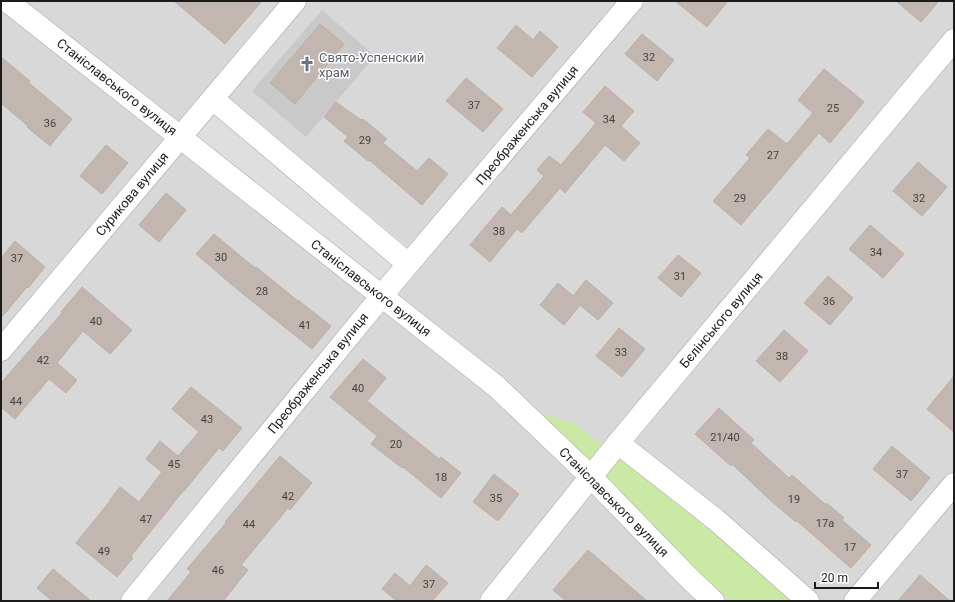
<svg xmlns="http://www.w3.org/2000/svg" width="955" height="602" font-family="Roboto,sans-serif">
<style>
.residential{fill:#d9d8d8}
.religious{fill:#c9c9c9}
.grass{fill:#c9e9a4}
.parking{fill:#dfdfdf}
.building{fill:#c1b7b0;stroke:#bfaea2}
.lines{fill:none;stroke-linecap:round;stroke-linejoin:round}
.minor-casing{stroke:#a2a2a2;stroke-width:23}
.minor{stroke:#fff;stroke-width:22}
.labels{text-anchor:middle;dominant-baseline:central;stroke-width:3;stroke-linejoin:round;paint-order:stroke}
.number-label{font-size:11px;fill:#444240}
.worship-label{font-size:13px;fill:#5b616d;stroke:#fff;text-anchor:start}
.street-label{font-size:13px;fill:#1b1b1b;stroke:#fff}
</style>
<rect width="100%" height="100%" fill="#ede8e0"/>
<rect class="residential" x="1" y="1" width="953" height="600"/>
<path class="religious" d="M322,10L375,56L306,137L252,91Z"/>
<g class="grass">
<path d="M496,400L573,423L603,445L582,471Z"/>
<path d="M619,457L709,526L794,601H731L596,484Z"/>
</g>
<path class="parking" d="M226,96L409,248L369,296L186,144Z"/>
<g class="building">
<path d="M174,1H262L225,44Z"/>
<path d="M675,1H728L707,27Z"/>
<path d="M896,1H939L921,22Z"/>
<path d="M320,24L344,44L295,104L270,83Z"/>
<path d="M516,25L533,40L540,31L558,47L532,77L497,48Z"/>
<path d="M642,34L674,60L657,81L625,54Z"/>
<path d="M1,57L30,81L29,83L72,119L50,146L27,127L28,126L1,103Z"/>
<path d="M824,69L864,102L830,143L819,133L741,225L713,201L750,158L746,155L768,129L787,144L813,113L798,100Z"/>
<path d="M466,78L503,109L483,132L446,101Z"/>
<path d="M605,86L634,111L621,126L640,143L624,161L605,145L565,193L560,188L522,233L517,229L490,262L470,245L502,207L511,215L544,176L537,170L549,156L561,165L596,123L583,112Z"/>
<path d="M336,102L361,120L363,119L387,139L383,143L417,171L429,158L448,174L422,205L369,160L368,161L344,141L348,137L324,117Z"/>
<path d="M106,145L128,163L102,194L80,176Z"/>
<path d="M918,162L947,187L922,216L893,191Z"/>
<path d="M166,193L186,210L159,242L139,225Z"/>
<path d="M870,225L904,254L883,278L849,249Z"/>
<path d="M214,234L255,268L256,267L298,301V300L331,326L312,349L238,290L196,254Z"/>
<path d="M15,241L45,267L28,288L27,287L1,318V258Z"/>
<path d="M678,255L701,273L681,297L658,278Z"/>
<path d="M828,276L853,298L830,325L804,303Z"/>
<path d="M586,280L613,303L598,320L580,305L564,325L540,305L558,283L573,296Z"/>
<path d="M82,287L132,330L110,354L83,331L57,363L77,380L66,393L49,379L15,419L1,407V383L62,313L61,312Z"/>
<path d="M619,328L645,349L622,377L596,356Z"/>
<path d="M784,330L808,351L780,382L756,361Z"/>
<path d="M363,359L386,378L367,401L439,459L441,457L461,473L441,498L403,467L402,468L371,444L377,436L330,397Z"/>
<path d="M954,376V432L927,409Z"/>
<path d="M191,387L242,428L223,451L219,448L184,491V490L131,556L133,558L117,577L76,543L110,501H109L120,487L139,502L162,472L146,459L160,441L178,456L199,432L172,409Z"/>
<path d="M719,408L754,440L751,443L789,478L792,475L826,505L827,503L844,518L842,520L871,545L851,568L797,521L796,522L770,500L732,464L731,466L695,434Z"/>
<path d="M892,446L930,478L911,501L873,469Z"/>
<path d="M280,456L312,483L290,510L288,508L241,565L248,570L223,601H167L191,572L187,569L226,523L225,522Z"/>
<path d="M494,474L519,494L498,521L473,502Z"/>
<path d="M588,550L647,601H566L553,590Z"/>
<path d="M426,565L448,583L432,601H397L382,589L395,573L410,586Z"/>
<path d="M53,569L91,601H52L37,588Z"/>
<path d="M920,575L950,601H898Z"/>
</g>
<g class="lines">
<defs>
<g id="minor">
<path d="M7,1L180,137L497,387L591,477L687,576L713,601"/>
<path d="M213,99L408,264"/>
<path d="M1,350L295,1"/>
<path d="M618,443L715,519L808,601"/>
<path d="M132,601L394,281L632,1"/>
<path d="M491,601L618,443L954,40"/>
<path d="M855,601L954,484"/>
</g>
</defs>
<use href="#minor" class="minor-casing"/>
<use href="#minor" class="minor"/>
</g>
<defs>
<symbol id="church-bare" viewBox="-9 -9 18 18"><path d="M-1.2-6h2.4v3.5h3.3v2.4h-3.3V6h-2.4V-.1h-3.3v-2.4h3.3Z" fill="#6b7280" stroke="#fff" stroke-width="2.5" paint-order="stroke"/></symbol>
</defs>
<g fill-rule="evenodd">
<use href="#church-bare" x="296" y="53" width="22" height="22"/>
</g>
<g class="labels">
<g class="number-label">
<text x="649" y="57">32</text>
<text x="474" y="105">37</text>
<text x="833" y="108">25</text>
<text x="609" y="119">34</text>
<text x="50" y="123">36</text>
<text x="365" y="140">29</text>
<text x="773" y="155">27</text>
<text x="740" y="198">29</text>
<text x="919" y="198">32</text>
<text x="499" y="231">38</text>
<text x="876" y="252">34</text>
<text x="221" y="257">30</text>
<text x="17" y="258">37</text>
<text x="680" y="276">31</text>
<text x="262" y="291">28</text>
<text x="829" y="301">36</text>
<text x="96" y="321">40</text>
<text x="305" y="325">41</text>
<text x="621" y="352">33</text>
<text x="782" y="356">38</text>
<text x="43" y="360">42</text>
<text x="358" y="388">40</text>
<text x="16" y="401">44</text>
<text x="207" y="419">43</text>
<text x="725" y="437">21/40</text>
<text x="396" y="444">20</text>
<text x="174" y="464">45</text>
<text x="902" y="474">37</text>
<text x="441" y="477">18</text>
<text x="288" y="496">42</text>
<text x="496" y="498">35</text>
<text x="794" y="499">19</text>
<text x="146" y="519">47</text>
<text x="825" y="523">17а</text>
<text x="249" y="524">44</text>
<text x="850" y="547">17</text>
<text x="104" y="551">49</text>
<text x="218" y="570">46</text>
<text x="429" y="584">37</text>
</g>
<g class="worship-label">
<text x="319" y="57">Свято-Успенский<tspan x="319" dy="15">храм</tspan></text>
</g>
<g class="street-label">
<text transform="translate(117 87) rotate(38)">Станіславського вулиця</text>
<text transform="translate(527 125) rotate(-50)">Преображенська вулиця</text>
<text transform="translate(132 194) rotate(-50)">Сурикова вулиця</text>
<text transform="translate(371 288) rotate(38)">Станіславського вулиця</text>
<text transform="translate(721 320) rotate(-50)">Бєлінського вулиця</text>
<text transform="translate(318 373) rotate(-51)">Преображенська вулиця</text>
<text transform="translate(614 502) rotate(45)">Станіславського вулиця</text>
</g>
</g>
<rect width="955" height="602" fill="none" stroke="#1b1b1b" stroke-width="4"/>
<path d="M815 582v6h63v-6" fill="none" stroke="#1b1b1b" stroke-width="2"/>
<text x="821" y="582" font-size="12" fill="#1b1b1b" stroke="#ffffff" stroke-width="3" paint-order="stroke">20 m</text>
</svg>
